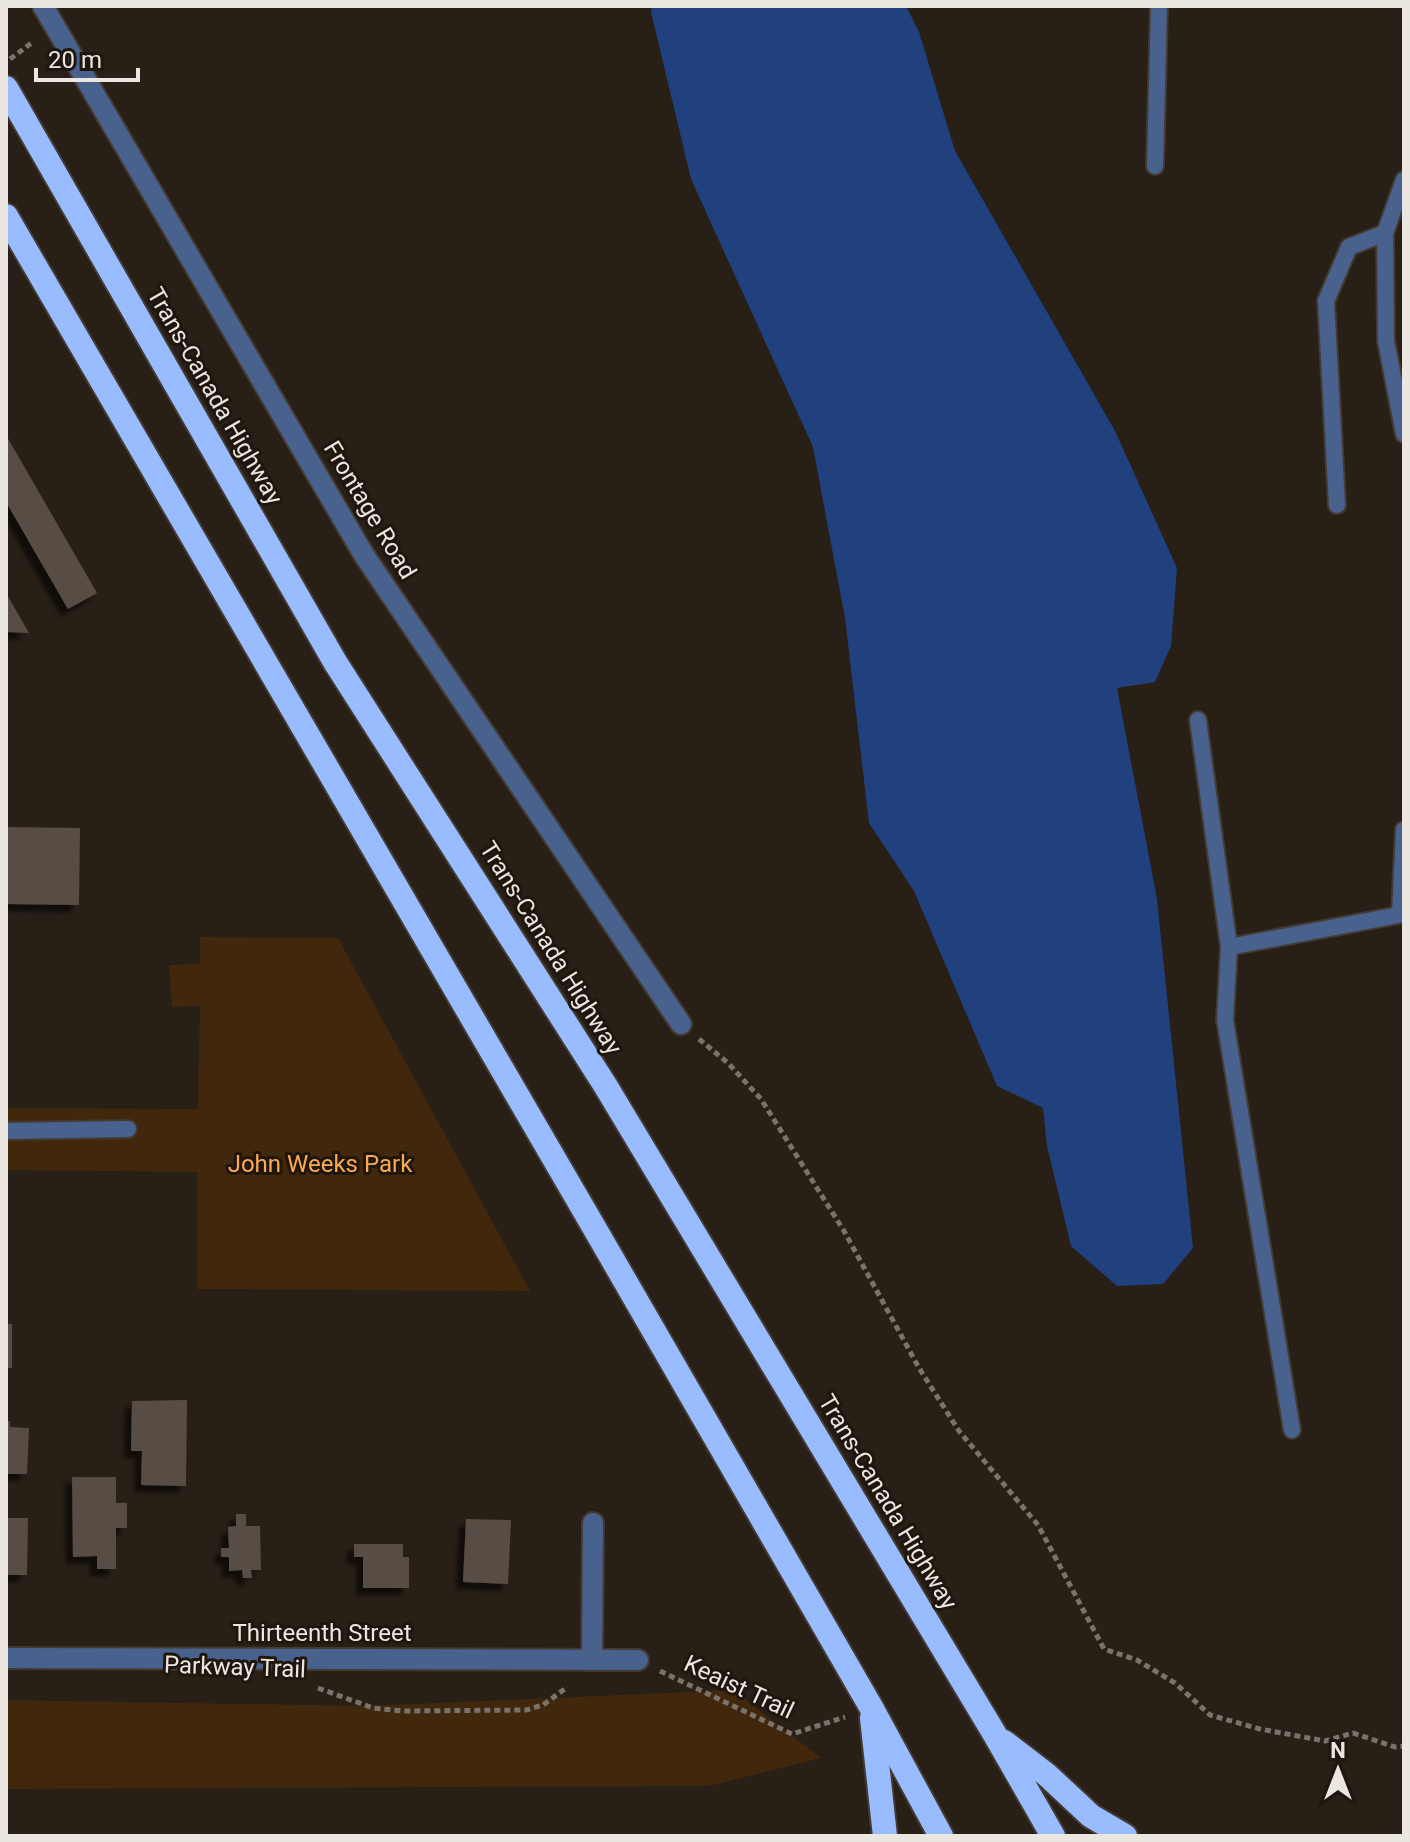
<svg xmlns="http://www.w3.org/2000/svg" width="1410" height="1842" font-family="Roboto,sans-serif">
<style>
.green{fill:#41280d}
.water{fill:#21407e}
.building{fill:#584d44;filter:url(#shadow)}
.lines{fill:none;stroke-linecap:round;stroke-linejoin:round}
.lane-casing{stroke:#433b33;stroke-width:20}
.street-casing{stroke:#433b33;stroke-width:24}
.highway-casing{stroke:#433b33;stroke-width:28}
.path{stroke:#7a726b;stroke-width:5;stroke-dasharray:6 4;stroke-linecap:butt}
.lane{stroke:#49618d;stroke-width:16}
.street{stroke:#49618d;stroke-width:20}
.highway{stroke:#98bcfe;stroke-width:24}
.labels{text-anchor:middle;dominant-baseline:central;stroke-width:6;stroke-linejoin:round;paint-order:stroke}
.street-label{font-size:24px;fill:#ece6e0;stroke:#1f160e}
.park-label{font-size:24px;fill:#fcaa52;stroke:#1f160e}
</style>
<defs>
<filter id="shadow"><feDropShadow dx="-7" dy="7" stdDeviation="2" flood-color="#0009"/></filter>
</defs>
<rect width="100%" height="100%" fill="#281f17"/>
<g class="green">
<path d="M200,937L338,938L530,1291L197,1289V1172L6,1170V1108L198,1109L200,1006L172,1007L169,965L200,964Z"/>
<path d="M733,1690L821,1758L709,1786L6,1789V1700L369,1706Z"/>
</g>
<path class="water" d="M652,6H906L919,32L955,151L1115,431L1177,568L1171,646L1155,682L1117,688L1157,899L1193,1248L1163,1284L1117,1286L1071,1246L1047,1146L1043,1108L997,1086L914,891L869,823L845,618L813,447L691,179L651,12Z"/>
<g class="building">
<path d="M6,435L97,593L68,609L6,502Z"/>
<path d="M6,593L29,633L6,632Z"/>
<path d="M6,827L80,828L79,905L6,904Z"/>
<rect x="6" y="1324" width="6" height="44"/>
<path d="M187,1400L186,1486L141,1485L142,1451H131L132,1401Z"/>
<path d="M6,1421H10V1427L29,1428L27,1474H6Z"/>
<path d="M72,1477H116V1503H127V1528H116V1569H97V1556L73,1557Z"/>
<path d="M236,1514H246V1526H260L261,1570H251L252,1578H243L242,1570L229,1571V1557H221V1548H229L228,1527L236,1526Z"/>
<path d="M6,1518H28L27,1575H7Z"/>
<path d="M466,1519L511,1520L508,1584L463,1582Z"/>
<path d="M354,1544H403V1557H409V1588H363V1557H354Z"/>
</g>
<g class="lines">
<defs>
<g id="lane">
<path d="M1155,166L1159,6"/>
<path d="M1404,180L1385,233L1386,341L1404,434"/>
<path d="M1337,505L1326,301L1349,247L1385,233"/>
<path d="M1198,720L1229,947L1225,1020L1292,1430"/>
<path d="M1400,914L1404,830"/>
<path d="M1229,947L1404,914"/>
<path d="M6,1131L128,1129"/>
</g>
<g id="street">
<path d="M43,6L364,555L681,1024"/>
<path d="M6,1658L638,1660"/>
<path d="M592,1660L593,1523"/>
</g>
<g id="highway">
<path d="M6,88L335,662L605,1085L994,1733L1053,1836"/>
<path d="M6,216L595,1229L871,1707L941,1836"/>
<path d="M872,1718L885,1836"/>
<path d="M1004,1742L1047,1775L1091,1816L1125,1836"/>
</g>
</defs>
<use href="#lane" class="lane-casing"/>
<use href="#street" class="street-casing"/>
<use href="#highway" class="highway-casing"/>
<g class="path">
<path d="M10,59L34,41"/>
<path d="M699,1039L728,1063L761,1099L844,1231L919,1368L959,1431L1038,1525L1104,1649L1137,1660L1175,1683L1210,1715L1260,1729L1325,1741L1353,1733L1395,1747L1404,1746"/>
<path d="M660,1671L792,1734L845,1717"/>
<path d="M318,1688L373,1708L402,1711L526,1710L543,1705L566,1688"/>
</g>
<use href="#lane" class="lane"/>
<use href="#street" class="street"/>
<use href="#highway" class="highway"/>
</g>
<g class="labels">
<g class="street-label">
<text transform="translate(215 396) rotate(60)">Trans-Canada Highway</text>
<text transform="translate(370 510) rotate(59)">Frontage Road</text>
<text transform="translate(551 948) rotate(58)">Trans-Canada Highway</text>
<text transform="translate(888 1502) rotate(59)">Trans-Canada Highway</text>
<text x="322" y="1633">Thirteenth Street</text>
<text transform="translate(235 1667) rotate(2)">Parkway Trail</text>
<text transform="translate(739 1687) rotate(25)">Keaist Trail</text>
</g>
<g class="park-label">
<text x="320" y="1164">John Weeks Park</text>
</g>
</g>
<rect width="1410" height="1842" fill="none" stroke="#ece6e0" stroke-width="16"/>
<g transform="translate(1338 1770)" stroke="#1f160e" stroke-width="6" paint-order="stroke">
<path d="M0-6L14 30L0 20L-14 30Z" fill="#ece6e0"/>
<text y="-12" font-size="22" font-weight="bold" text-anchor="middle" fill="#ece6e0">N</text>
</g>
<path d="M36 68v12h102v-12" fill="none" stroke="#ece6e0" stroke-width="4"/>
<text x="48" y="68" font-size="24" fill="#ece6e0" stroke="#1f160e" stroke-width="6" paint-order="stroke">20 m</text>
</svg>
